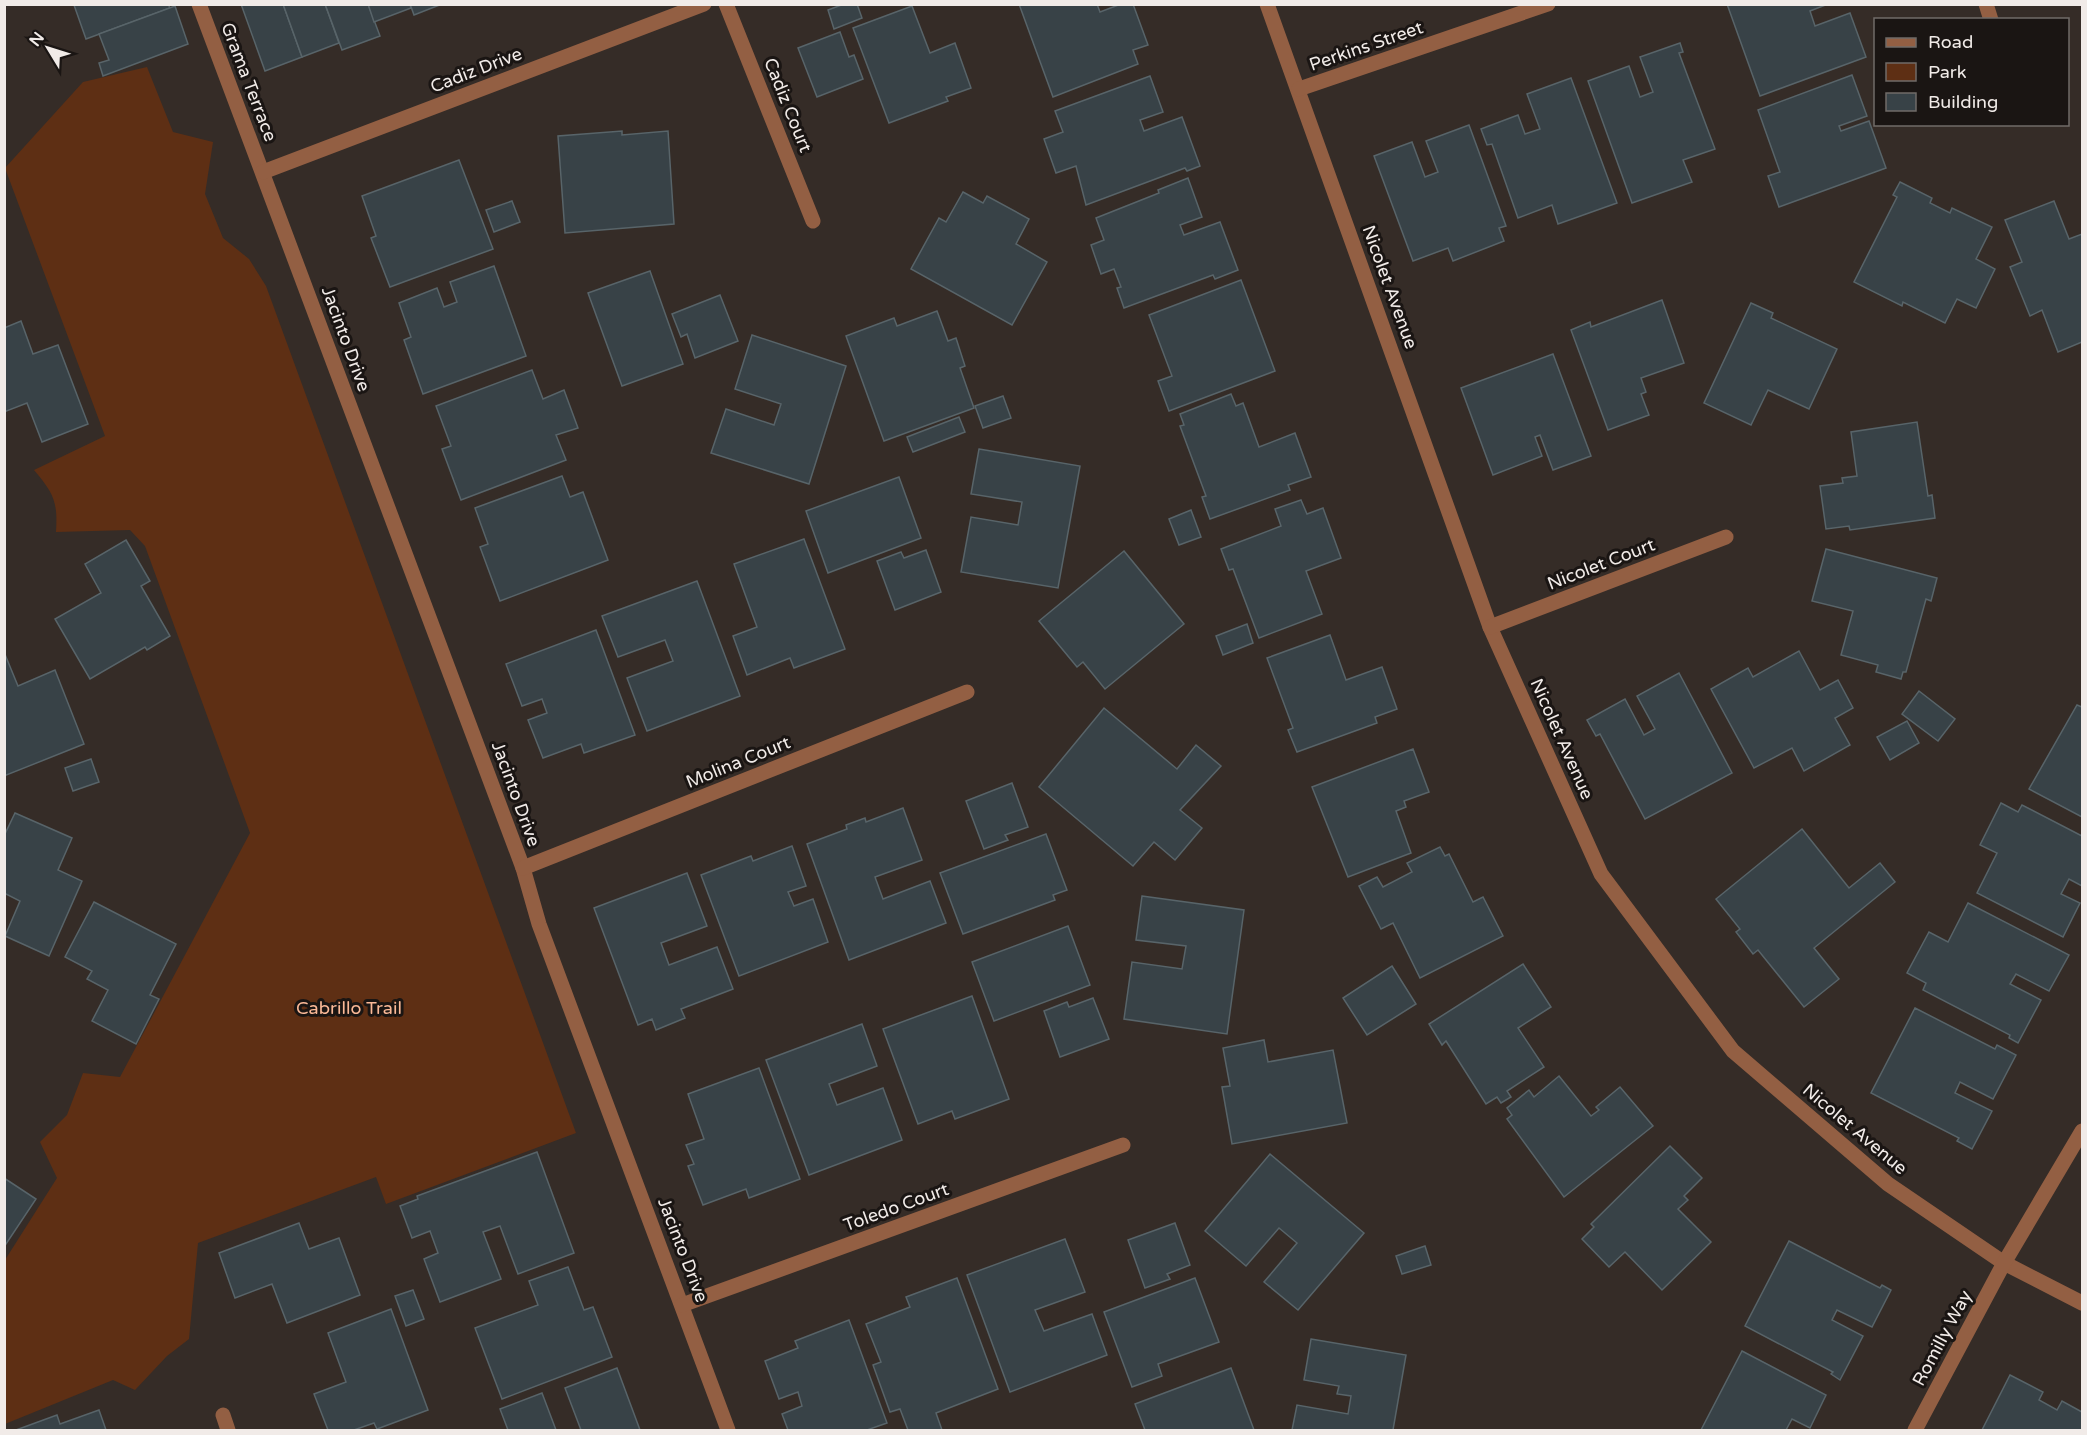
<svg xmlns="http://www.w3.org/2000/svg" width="2087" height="1435" font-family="'Varela Round',sans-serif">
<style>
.green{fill:#5e2f14}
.building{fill:#384247;stroke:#586469;stroke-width:1.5}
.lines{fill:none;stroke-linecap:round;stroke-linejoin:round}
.minor{stroke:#935f43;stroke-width:15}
.labels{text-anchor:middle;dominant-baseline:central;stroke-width:6;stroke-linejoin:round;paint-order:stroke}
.street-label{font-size:18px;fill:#f1ebe8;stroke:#1a1513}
.park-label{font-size:18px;fill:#fbb997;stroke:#1a1513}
</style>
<rect width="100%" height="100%" fill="#352c27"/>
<path class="green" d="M147,67L173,132L213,142L205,194L223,238L249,259L266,286L576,1133L386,1204L376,1177L198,1243L189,1339L167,1356L135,1390L113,1380L5,1424V1260L57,1178L40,1142L67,1115L83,1073L120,1077L250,833L145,546L130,530L56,532C58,500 53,493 34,470L105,436L5,168L83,82Z"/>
<g class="building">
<path d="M168,4L170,8L86,39L74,5Z"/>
<path d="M241,4H283L302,57L265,71Z"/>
<path d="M283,4H325L339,43L302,57Z"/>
<path d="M325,4H368L380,36L342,50Z"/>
<path d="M368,4H410L411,8L374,22Z"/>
<path d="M410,4H442L414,15Z"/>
<path d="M844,4H857L862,18L834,29L828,10Z"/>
<path d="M1019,4H1097L1100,12L1121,4H1133L1148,45L1133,50L1138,64L1053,97Z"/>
<path d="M1727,4H1828L1810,11L1815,26L1850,13L1866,57L1760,96Z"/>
<path d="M175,6L188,44L103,76L99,63L109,60L99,34Z"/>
<path d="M912,6L930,53L955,43L971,88L946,97L948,101L889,123L853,28Z"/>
<path d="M840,32L849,57L854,55L863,79L817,97L798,48Z"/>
<path d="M1680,43L1683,52L1679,53L1715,149L1683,160L1692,182L1632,203L1588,81L1629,66L1640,97L1653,92L1640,57Z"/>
<path d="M1852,75L1867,116L1839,126L1841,131L1869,121L1886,168L1779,207L1768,176L1780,172L1758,110Z"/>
<path d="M1150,76L1163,112L1140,120L1144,131L1182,117L1200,166L1187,171L1185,168L1086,205L1076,166L1056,173L1044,139L1063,132L1055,111Z"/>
<path d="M1571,78L1617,203L1558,224L1552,205L1518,218L1492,144L1487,145L1481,129L1518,115L1525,134L1540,129L1527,94Z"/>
<path d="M1469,125L1506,226L1499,228L1504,241L1453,261L1448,248L1413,261L1374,156L1412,142L1425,177L1438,172L1426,141Z"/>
<path d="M622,131V135L668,131L674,224L565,233L558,136Z"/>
<path d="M459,160L493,249L390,287L371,238L376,236L362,196Z"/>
<path d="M1188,178L1202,217L1180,225L1184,235L1220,222L1238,270L1215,279L1213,275L1124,308L1117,288L1121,287L1114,269L1101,274L1091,245L1104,240L1096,218L1159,193L1158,190Z"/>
<path d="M1900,182L1932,198L1930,203L1950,213L1952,208L1992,227L1976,259L1995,269L1976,308L1957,299L1945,323L1903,302L1902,306L1854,282L1897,197L1893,195Z"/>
<path d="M963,192L983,203L987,196L1029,219L1016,244L1047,262L1012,325L911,269L939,218L946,222Z"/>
<path d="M512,201L520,222L494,232L486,210Z"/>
<path d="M2054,201L2069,239L2082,234V342L2058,352L2042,310L2030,316L2010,267L2022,262L2005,220Z"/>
<path d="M494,266L526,356L423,394L404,340L411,337L399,303L437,288L444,307L457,302L450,282Z"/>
<path d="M650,271L683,364L622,386L588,293Z"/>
<path d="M1241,280L1275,371L1169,411L1158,381L1172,376L1149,315Z"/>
<path d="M720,295L738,341L695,358L687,334L681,337L672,314Z"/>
<path d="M1662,300L1684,363L1641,378L1646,392L1641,394L1649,415L1608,430L1571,330L1590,322L1591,327Z"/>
<path d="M1751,303L1773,313L1771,318L1837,349L1809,409L1768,390L1751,425L1704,403Z"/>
<path d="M937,311L948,341L956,338L965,366L960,368L974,408L884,441L846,336L894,318L897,326Z"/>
<path d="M21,321L33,354L58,345L88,424L42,442L27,403L4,412V328Z"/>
<path d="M752,335L846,366L809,484L711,453L726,409L774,425L781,404L735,389Z"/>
<path d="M1553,354L1591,456L1553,470L1540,435L1535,437L1542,456L1493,475L1461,388Z"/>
<path d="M532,370L543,399L564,390L578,428L556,435L566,460L461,500L442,449L451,446L436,406Z"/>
<path d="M1231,394L1236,406L1243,403L1259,447L1295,433L1311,477L1288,485L1290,490L1210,519L1202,497L1206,496L1180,426L1184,425L1180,414Z"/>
<path d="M1003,396L1011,418L983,428L975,406Z"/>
<path d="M959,417L965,432L913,452L907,437Z"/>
<path d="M1917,422L1928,496L1932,495L1935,518L1850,530L1849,526L1826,529L1820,486L1843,483L1842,478L1857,476L1851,432Z"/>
<path d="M979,449L1080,466L1058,588L961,572L971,517L1018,525L1022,502L971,494Z"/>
<path d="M562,476L570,497L583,492L608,560L500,601L480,547L488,544L475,508Z"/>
<path d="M899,477L921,538L828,573L806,511Z"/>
<path d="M1301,500L1307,514L1323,508L1341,558L1306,571L1322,614L1259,638L1233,569L1229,570L1221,549L1281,526L1275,509Z"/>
<path d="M1191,510L1201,537L1179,545L1169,519Z"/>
<path d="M804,539L845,649L794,668L790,658L747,675L733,636L757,627L734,564Z"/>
<path d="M126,540L150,581L141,586L170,636L147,650L145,647L90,679L55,619L101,593L85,564Z"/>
<path d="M1826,549L1937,578L1931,601L1926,599L1906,672H1903L1901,679L1876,672L1878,665L1841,655L1853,611L1812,601Z"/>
<path d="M926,550L941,592L895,610L877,561L901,552L904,558Z"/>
<path d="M1124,551L1184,624L1105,689L1083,662L1077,667L1039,621Z"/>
<path d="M697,581L740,696L647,731L627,678L673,661L665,640L618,657L602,616Z"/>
<path d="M1247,624L1253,643L1223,655L1216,636Z"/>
<path d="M596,630L635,735L584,753L581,744L543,758L528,720L547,713L542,699L522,706L506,664Z"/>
<path d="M1330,635L1346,680L1382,667L1397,709L1375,717L1377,723L1297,752L1288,730L1293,728L1267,658Z"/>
<path d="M1799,651L1820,690L1838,680L1853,708L1835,718L1850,745L1804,771L1792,748L1754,768L1711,689L1748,668L1753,677Z"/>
<path d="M4,652L18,686L55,670L84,744L4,776Z"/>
<path d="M1679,673L1732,773L1645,819L1600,734L1596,736L1587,720L1625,699L1644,735L1655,729L1637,696Z"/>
<path d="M1919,691L1955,719L1938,741L1902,714Z"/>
<path d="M2077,705L2082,707V817L2029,789Z"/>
<path d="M1104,708L1177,769L1196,745L1221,766L1180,810L1202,828L1175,860L1154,842L1133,866L1039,787Z"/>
<path d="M1907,721L1919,743L1890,760L1877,737Z"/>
<path d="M1413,749L1429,792L1404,801L1406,807L1396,811L1411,853L1348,877L1312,787Z"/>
<path d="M91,759L99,782L73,791L65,768Z"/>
<path d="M1012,783L1028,827L1005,835L1008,840L984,849L966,801Z"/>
<path d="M2001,803L2018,812L2022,805L2082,836V886L2069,879L2061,894L2080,903L2063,937L1977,893L1997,853L1980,845Z"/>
<path d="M903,808L922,860L875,877L883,899L930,881L946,923L849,960L807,844L847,829L846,825L865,818L866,822Z"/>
<path d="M15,813L72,838L58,870L82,881L49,956L5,936L20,901L4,893V836Z"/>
<path d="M1802,829L1849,888L1880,863L1895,882L1814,948L1839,979L1804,1007L1758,950L1753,954L1736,932L1740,929L1716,899Z"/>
<path d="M1046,834L1067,890L1053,895L1055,900L963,934L940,873Z"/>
<path d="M792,846L806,886L788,892L794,906L813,899L828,942L739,976L701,875L751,856L753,861Z"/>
<path d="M1440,847L1445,856L1449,854L1473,902L1483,897L1503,936L1420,978L1393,923L1381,929L1359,886L1377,877L1383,887L1412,872L1407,863Z"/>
<path d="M687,873L707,926L661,943L669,965L717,947L733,989L681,1009L685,1018L656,1030L652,1019L638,1025L594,908Z"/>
<path d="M1142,896L1244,910L1227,1034L1124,1019L1132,962L1182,969L1186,946L1136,940Z"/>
<path d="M94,902L176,944L150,995L159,999L136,1044L92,1021L108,990L87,979L92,971L65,957Z"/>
<path d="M1968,903L2069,955L2049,991L2016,974L2010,984L2041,1000L2018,1043L2009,1038L2010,1035L1923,990L1926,983L1907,973L1929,932L1948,942Z"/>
<path d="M1068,926L1090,985L994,1021L972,962Z"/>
<path d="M1523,964L1551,1007L1518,1028L1544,1067L1507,1091L1511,1097L1501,1103L1497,1097L1486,1104L1446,1041L1442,1045L1429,1024Z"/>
<path d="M1392,966L1416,1004L1367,1035L1343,998Z"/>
<path d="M972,996L1009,1099L955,1119L952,1111L918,1124L883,1029Z"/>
<path d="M1093,998L1109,1039L1060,1057L1044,1011L1067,1002L1069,1007Z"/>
<path d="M1915,1008L1995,1049L1997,1045L2016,1055L1993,1099L1960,1082L1955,1093L1992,1111L1972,1149L1957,1141L1959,1138L1871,1093Z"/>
<path d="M862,1024L877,1066L829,1084L837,1105L883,1088L902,1140L809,1175L766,1060Z"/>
<path d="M1264,1040L1268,1062L1333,1050L1347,1123L1232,1144L1222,1087L1230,1086L1223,1048Z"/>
<path d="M759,1068L800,1179L749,1198L746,1189L703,1205L688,1166L694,1164L686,1145L704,1139L688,1094Z"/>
<path d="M1559,1076L1591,1116L1599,1110L1596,1107L1620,1087L1653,1126L1564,1197L1507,1119L1512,1115L1507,1108L1529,1090L1534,1097Z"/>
<path d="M1670,1146L1702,1178L1684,1196L1688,1200L1678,1209L1711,1242L1662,1290L1625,1252L1609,1267L1582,1239L1594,1227L1591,1224Z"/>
<path d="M537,1152L574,1253L518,1274L500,1226L483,1232L501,1279L440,1302L424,1259L438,1253L430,1231L412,1238L400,1206L418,1199L417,1196Z"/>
<path d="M1270,1154L1364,1233L1298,1310L1264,1282L1297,1243L1279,1228L1246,1266L1205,1231Z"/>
<path d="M4,1178L36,1199L4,1247Z"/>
<path d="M299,1223L309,1249L339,1238L360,1295L287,1323L272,1284L235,1298L219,1253Z"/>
<path d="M1175,1223L1190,1265L1167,1274L1170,1279L1145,1288L1128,1240Z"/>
<path d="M1065,1239L1085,1292L1035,1310L1044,1331L1092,1314L1107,1355L1010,1392L967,1275Z"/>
<path d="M1789,1241L1880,1288L1882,1285L1891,1290L1872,1327L1837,1310L1832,1320L1863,1336L1840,1380L1831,1374L1833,1372L1745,1326Z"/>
<path d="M1425,1246L1431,1265L1402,1274L1396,1256Z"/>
<path d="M568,1267L584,1310L593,1307L612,1357L502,1399L475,1328L538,1305L529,1281Z"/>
<path d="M957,1278L998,1389L936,1413L942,1430H908L900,1409L890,1412L873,1365L881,1362L866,1324L910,1307L906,1297Z"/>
<path d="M1195,1278L1219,1342L1158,1364L1162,1376L1132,1387L1104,1312Z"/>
<path d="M413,1290L424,1319L406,1326L395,1296Z"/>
<path d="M391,1309L428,1410L377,1429L374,1423L354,1430H328L314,1394L346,1382L328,1333Z"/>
<path d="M849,1320L887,1423L867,1430H788L782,1414L802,1406L798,1392L779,1399L765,1361L798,1348L795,1341Z"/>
<path d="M1311,1339L1406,1355L1393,1430H1292L1297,1405L1348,1414L1351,1396L1337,1394L1339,1386L1304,1380Z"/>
<path d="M1742,1351L1826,1395L1810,1428L1792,1419L1786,1430H1701Z"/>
<path d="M617,1368L640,1430H581L565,1388Z"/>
<path d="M1231,1368L1254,1430H1145L1135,1404Z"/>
<path d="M2010,1375L2043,1392L2039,1400L2057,1410L2062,1401L2082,1412V1430H1982Z"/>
<path d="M542,1393L556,1430H508L500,1409Z"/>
<path d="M99,1410L106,1430H16L57,1415L60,1424Z"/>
</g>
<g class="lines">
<g class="minor">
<path d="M199,4L523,868L539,924L728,1430"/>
<path d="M726,4L813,221"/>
<path d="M1267,4L1490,627L1601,874L1733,1051L1888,1184L2004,1263L2082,1303"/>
<path d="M1986,4L1991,20"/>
<path d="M1299,89L1548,4"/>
<path d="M263,172L704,4"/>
<path d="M1490,627L1726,537"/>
<path d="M523,868L967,692"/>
<path d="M682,1305L1123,1145"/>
<path d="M223,1415L228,1430"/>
<path d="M1915,1430L2004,1263L2082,1131"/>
</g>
</g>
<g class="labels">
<g class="street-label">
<text transform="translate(1366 46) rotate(-19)">Perkins Street</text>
<text transform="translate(476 70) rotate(-21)">Cadiz Drive</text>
<text transform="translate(249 82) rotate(69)">Grama Terrace</text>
<text transform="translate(788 105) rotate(68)">Cadiz Court</text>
<text transform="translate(1390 287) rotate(70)">Nicolet Avenue</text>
<text transform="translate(346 339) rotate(70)">Jacinto Drive</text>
<text transform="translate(1601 564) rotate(-21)">Nicolet Court</text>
<text transform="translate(1562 739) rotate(66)">Nicolet Avenue</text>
<text transform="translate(738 762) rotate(-22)">Molina Court</text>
<text transform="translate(516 794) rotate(70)">Jacinto Drive</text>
<text transform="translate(1855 1129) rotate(40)">Nicolet Avenue</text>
<text transform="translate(896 1207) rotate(-20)">Toledo Court</text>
<text transform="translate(683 1250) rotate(69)">Jacinto Drive</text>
<text transform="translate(1942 1338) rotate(-62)">Romilly Way</text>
</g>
<g class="park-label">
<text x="349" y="1008">Cabrillo Trail</text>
</g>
</g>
<rect width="2087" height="1435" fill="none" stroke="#f1ebe8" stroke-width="12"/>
<rect x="1874" y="18" width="195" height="108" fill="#1a1513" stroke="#706b68" stroke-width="1.5"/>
<rect x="1886" y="38" width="30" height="9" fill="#935f43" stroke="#706b68" stroke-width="1.5"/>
<text x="1928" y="48" font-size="18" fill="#f1ebe8">Road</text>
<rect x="1886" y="63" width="30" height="18" fill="#5e2f14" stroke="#706b68" stroke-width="1.5"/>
<text x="1928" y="78" font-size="18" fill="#f1ebe8">Park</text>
<rect x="1886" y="93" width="30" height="18" fill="#384247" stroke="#706b68" stroke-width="1.5"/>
<text x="1928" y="108" font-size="18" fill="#f1ebe8">Building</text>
<g transform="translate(48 48) rotate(308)" stroke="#1a1513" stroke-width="4.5" paint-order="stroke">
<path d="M0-4.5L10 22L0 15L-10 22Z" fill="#f1ebe8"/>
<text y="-9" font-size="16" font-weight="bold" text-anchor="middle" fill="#f1ebe8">N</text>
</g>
</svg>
